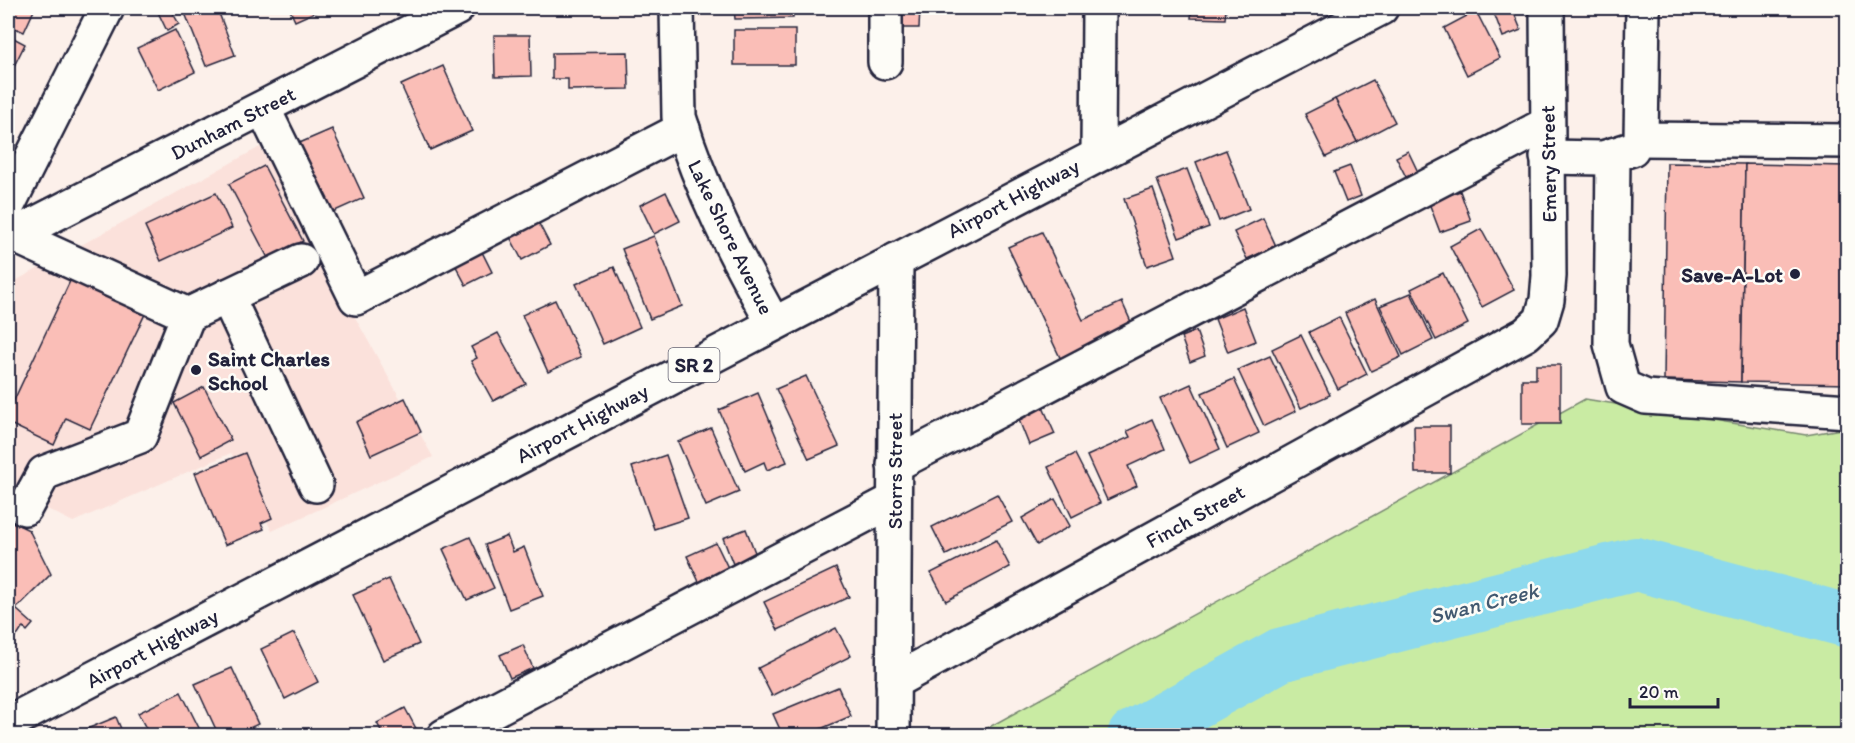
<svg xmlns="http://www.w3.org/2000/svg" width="1855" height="743" font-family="Itim,sans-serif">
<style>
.built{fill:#fbe1db}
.green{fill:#c9eba3;stroke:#76866f;stroke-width:1.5}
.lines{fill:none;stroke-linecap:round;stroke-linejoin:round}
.river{stroke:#8dd9ed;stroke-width:54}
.building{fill:#fabeb7;stroke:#22223b;stroke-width:1.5}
.minor-casing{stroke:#22223b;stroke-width:38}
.major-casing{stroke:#22223b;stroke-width:38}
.minor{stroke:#fdfcf7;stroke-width:33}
.major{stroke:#fdfcf7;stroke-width:33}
.poi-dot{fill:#22223b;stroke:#fdfcf7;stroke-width:2}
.labels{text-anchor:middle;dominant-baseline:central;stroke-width:5;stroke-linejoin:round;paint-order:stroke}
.shield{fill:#fdfcf7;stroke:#646373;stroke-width:1.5}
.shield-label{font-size:20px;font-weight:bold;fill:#22223b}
.street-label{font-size:21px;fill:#22223b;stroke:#fdfcf7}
.poi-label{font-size:21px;font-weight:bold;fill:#22223b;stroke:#fdfcf7;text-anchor:end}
.water-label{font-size:22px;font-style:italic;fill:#425970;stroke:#fdfcf7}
</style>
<rect width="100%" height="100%" fill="#fcf0ea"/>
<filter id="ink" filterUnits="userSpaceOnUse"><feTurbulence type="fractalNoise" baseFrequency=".0167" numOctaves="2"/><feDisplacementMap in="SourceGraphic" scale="12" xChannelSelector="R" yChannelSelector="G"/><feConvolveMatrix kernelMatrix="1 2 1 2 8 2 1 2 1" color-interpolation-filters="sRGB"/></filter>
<g filter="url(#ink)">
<path class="built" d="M260,147L433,457L272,531L231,453L73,522L8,489V285Z"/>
<path class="green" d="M1585,399L1806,435L1847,428V735L973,736Z"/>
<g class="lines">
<path class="river" d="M1134,736L1280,655L1636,564L1848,621"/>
</g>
<g class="building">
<path d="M8,8H35L24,32L8,25Z"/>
<path d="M156,8H170L179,24L167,31Z"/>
<path d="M183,8H217L235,55L206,66Z"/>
<path d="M289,8H324L295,21Z"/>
<path d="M734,8H793V18L735,19Z"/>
<path d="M892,8H920L919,28H891Z"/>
<path d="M1192,8H1226L1225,19L1191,18Z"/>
<path d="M1507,8H1512L1521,30L1503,37L1494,13Z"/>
<path d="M1476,11L1500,58L1467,75L1444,28Z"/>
<path d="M175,30L195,72L158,90L137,48Z"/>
<rect x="734" y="30" width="61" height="35"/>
<path d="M8,35L25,44L10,74L8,73Z"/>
<path d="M494,35H530L531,76L495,77Z"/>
<path d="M628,52L629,89L568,90V79H552V53Z"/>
<path d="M443,66L472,131L430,150L401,85Z"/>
<path d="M1373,80L1395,122L1357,142L1335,99Z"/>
<path d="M1335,99L1357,142L1326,157L1305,114Z"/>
<path d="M332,129L364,198L326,215L295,145Z"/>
<path d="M1226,150L1249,209L1219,221L1196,162Z"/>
<path d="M1408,151L1419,174L1408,181L1396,157Z"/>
<path d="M1667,163L1745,164L1741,382L1664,380Z"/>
<path d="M1745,164L1848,166V384L1741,382Z"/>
<path d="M264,166L303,241L268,258L229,184Z"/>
<path d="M1350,166L1361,196L1346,202L1334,172Z"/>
<path d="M1187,169L1209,227L1179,238L1157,180Z"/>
<path d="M1153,189L1176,256L1147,266L1124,199Z"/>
<path d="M1460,191L1471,221L1440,232L1429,203Z"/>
<path d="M666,192L680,221L654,234L640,205Z"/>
<path d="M216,193L232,228L161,261L145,226Z"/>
<path d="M536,218L550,245L522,260L508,233Z"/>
<path d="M1263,218L1276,246L1247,259L1234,232Z"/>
<path d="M1481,229L1514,290L1482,307L1450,246Z"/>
<path d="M1042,232L1083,320L1122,302L1136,333L1064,366L1008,247Z"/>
<path d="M654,236L682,306L650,319L622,249Z"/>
<path d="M478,244L492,272L466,285L451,257Z"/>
<path d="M614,267L640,327L603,344L576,284Z"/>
<path d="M1443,273L1468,324L1436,340L1411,289Z"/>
<path d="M71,279L145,314L90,429L66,418L54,445L8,423V413Z"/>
<path d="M1411,293L1433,340L1403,355L1380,306Z"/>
<path d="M1375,299L1401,357L1371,371L1345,313Z"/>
<path d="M555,300L581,357L548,372L522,315Z"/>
<path d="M1243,307L1256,341L1228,352L1215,319Z"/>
<path d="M1339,317L1367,374L1338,389L1309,332Z"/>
<path d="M1196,331L1205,356L1190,362L1181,337Z"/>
<path d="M498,333L526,384L493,401L471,361L477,358L471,347Z"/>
<path d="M1301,335L1330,395L1301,408L1272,349Z"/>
<path d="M1270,356L1296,411L1264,426L1238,370Z"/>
<path d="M1536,365H1560V424H1522V379H1536Z"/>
<path d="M806,376L839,446L809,459L776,389Z"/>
<path d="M1234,379L1259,433L1227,448L1202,393Z"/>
<path d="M1191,384L1220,449L1190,463L1160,398Z"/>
<path d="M204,387L231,440L201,456L174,403Z"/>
<path d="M758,393L787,462L767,470L764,462L745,471L719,410Z"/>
<path d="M405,398L421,432L371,455L356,422Z"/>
<path d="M1042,405L1055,434L1029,445L1017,415Z"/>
<path d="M1152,419L1165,449L1128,466L1137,486L1107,500L1087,456L1130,437L1127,431Z"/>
<path d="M1414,426H1450V473H1415Z"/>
<path d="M711,428L739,492L706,506L678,442Z"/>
<path d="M245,453L272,518L261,523L264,529L225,545L195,473Z"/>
<path d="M1075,454L1100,503L1072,517L1048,467Z"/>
<path d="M666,455L688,518L654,529L632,467Z"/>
<path d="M997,494L1012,522L946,555L932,527Z"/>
<path d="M1055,499L1070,526L1037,545L1022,518Z"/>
<path d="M8,520L29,530L51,574L16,609L33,624L27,631L23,627L18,635L8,640Z"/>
<path d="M746,529L756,555L733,564L723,538Z"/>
<path d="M507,536L513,552L524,547L543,596L509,609L485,545Z"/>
<path d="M470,537L494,588L467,600L443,549Z"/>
<path d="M996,540L1010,567L946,601L931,573Z"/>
<path d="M716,543L730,572L701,586L687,556Z"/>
<path d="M836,568L849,597L778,630L764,602Z"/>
<path d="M389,579L419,644L383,660L353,595Z"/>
<path d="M836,628L851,656L772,696L758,668Z"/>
<path d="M294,633L318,682L285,699L261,649Z"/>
<path d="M523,645L533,668L510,678L500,655Z"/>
<path d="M232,668L258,724L233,736H219L195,684Z"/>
<path d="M838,687L851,716L804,736H783L773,714Z"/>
<path d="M181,692L203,736H150L138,713Z"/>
<path d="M405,708L419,734L384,736L377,723Z"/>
<path d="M116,717L124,736H84L82,731Z"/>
</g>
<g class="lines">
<defs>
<g id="minor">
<path d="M677,8L679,117C702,192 735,255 773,323"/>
<path d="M1643,8L1641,139L1848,141"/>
<path d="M885,62V8"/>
<path d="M263,108L356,298L683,129"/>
<path d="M1098,154L1099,8"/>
<path d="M1613,155L1611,344L1623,387L1646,397L1848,411"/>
<path d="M1547,157L1603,158L1632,149"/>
<path d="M8,205L107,8"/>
<path d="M13,235L188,315L301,261"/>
<path d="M8,238L457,8"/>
<path d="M227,296L316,485"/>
<path d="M894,465L1547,124"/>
<path d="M25,508L44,473L140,436L188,315"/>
<path d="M893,682L1526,334L1541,320L1547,300L1549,276L1547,8"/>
<path d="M444,736L894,500"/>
<path d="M893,736L896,260"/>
</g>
<path id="major" d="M8,723L1381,8"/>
</defs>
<use href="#minor" class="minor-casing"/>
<use href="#major" class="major-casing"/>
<use href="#minor" class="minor"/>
<use href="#major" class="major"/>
</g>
</g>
<g class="poi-dot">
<circle cx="1795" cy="274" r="6"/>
<circle cx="196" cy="370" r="6"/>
</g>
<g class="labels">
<rect class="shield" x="668.5" y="348" width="51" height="34" rx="4.5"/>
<g class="shield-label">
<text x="694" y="365">SR 2</text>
</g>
<g class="street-label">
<text transform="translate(233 123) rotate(-27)">Dunham Street</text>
<text transform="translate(1548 164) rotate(-91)">Emery Street</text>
<text transform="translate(1013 198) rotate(-28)">Airport Highway</text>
<text transform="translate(731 237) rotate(64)">Lake Shore Avenue</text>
<text transform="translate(582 423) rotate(-28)">Airport Highway</text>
<text transform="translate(894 471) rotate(-90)">Storrs Street</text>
<text transform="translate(1195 516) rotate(-29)">Finch Street</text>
<text transform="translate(152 648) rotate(-28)">Airport Highway</text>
</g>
<g class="poi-label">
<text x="1783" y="274">Save-A-Lot</text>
<text x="208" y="358" text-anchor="start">Saint Charles<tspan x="208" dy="24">School</tspan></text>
</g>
<g class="water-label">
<text transform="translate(1484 603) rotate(-14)">Swan Creek</text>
</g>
</g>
<rect width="1855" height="743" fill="none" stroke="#fdfcf7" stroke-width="30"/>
<rect x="15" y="15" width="1825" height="713" fill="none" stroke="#22223b" stroke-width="2" filter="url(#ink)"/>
<path d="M1630 698v9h88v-9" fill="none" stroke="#22223b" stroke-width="3"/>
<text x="1639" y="698" font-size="18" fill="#22223b" stroke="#fdfcf7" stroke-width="4.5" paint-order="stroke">20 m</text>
</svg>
